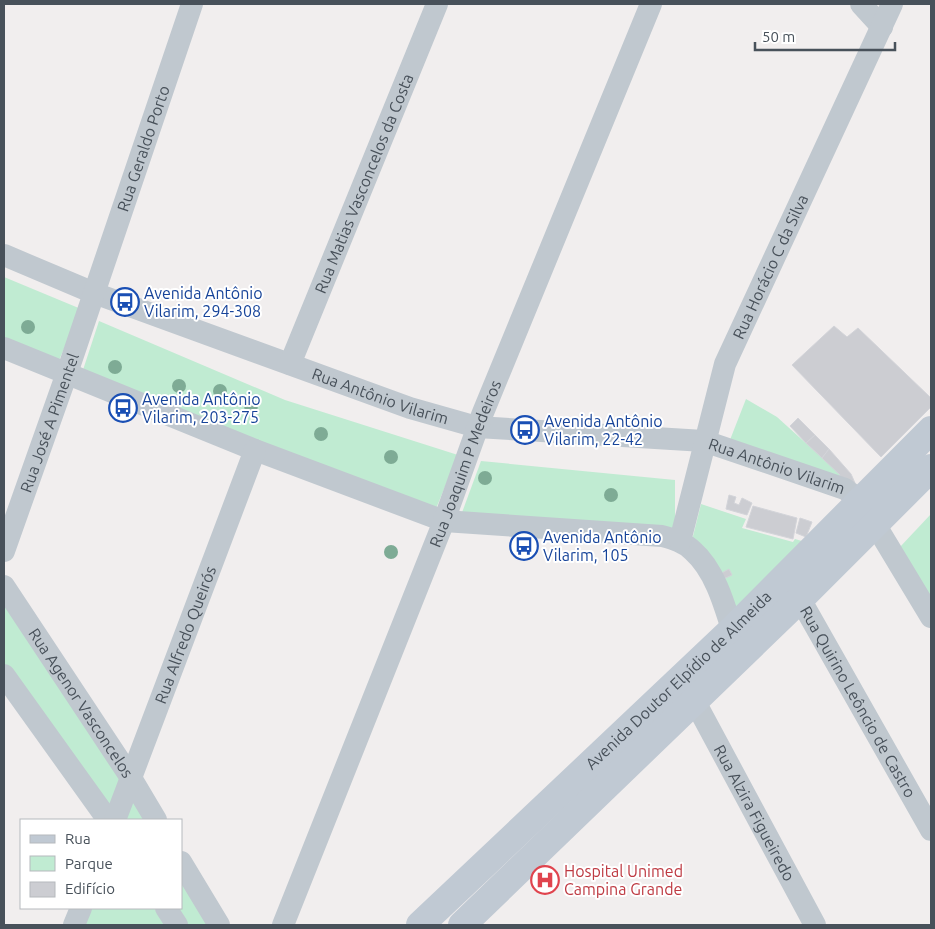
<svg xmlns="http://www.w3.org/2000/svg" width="935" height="929" font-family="Ubuntu,sans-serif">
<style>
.green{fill:#c0ebd2}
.building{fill:#cccdd2;stroke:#d3d4d9}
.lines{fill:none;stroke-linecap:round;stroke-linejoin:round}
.minor{stroke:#c0c8cf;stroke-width:22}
.secondary{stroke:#c0c9d3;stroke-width:28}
.tree{fill:#7eab95}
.labels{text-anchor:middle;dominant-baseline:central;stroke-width:4;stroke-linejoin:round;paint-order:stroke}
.street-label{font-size:16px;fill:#48515a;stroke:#fff}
.transit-label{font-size:16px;fill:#164399;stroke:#fff;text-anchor:start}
.health-label{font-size:16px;fill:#be3a42;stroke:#fff;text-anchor:start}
</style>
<rect width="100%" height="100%" fill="#f1eeee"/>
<g class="green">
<path d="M4,277L81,309L57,365L4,343Z"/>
<path d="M99,321L285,400L458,455L435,511L82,373Z"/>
<path d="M746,399L777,417L840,474L838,484L728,445Z"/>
<path d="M481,461L675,480V531L460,518Z"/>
<path d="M701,504L746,519L742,528L793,542L795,539L812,544L733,623L692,540Z"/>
<path d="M931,514V600L900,547Z"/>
<path d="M4,596L126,780L108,810L4,663Z"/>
<path d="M132,793L149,820H121Z"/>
<path d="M181,872L215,925H186L174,908H181Z"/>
<path d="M89,908H154L166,925H82Z"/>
</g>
<g class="building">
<path d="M834,326L847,337L858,328L931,398V407L881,457L792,365Z"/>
<path d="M798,418L815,435L806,443L790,426Z"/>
<path d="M815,435L829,449L822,458L806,443Z"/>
<path d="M829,449L851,474L855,483L838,484L840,475L822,458Z"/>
<path d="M729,495L736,497L734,503L739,505L742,498L752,503L747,515L726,509Z"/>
<path d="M753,506L797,518L793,539L746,527Z"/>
<path d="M800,518L812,522L806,537L796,533Z"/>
<path d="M729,569L732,575L721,580L718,575Z"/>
</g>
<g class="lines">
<g class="minor">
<path d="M861,4L882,27"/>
<path id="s1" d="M4,255L94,293L410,408L477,427L704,441L845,489L861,501L931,617"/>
<path d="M4,348L255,450L444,521L662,536C673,539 684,542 693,551C718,573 727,615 737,645"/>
<path id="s2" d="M290,364L437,4"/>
<path id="s3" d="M680,541L725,364L892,4"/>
<path id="s4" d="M4,551L67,373L192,4"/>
<path id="s5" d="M4,586L131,778L156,820"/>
<path id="s6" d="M800,599L931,830"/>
<path d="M4,675L108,820"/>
<path id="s7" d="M694,700L815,925"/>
<path id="s8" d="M115,820L255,450"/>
<path d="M181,862L219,925"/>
<path d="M166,908L177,925"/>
<path d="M74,925L81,908"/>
<path id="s9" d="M283,925L444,521L482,415L651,4"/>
</g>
<g class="secondary">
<path id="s10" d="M420,925L732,630L931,430"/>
<path d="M462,925L800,599L931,468"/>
</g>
</g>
<g class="tree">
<circle cx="28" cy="327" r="7"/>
<circle cx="115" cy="367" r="7"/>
<circle cx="179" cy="386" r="7"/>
<circle cx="220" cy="391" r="7"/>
<circle cx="251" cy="406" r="7"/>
<circle cx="321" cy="434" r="7"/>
<circle cx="391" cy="457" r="7"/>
<circle cx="485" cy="478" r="7"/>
<circle cx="611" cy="495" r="7"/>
<circle cx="391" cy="552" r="7"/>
</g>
<defs>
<symbol id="bus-ring" viewBox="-11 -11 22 22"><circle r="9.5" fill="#fff" stroke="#1a4fb4" stroke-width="1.5"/><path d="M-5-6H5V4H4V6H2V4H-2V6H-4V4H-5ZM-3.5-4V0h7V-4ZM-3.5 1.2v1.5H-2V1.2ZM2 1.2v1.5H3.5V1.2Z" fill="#1a4fb4"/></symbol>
<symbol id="hospital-ring" viewBox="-11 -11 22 22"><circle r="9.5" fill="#fff" stroke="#e0444e" stroke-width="1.5"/><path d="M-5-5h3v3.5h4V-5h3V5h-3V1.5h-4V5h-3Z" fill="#e0444e"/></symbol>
</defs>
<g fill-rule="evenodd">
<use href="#bus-ring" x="109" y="286" width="32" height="32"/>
<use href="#bus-ring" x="107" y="392" width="32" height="32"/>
<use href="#bus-ring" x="509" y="414" width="32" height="32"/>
<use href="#bus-ring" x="508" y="530" width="32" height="32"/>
<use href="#hospital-ring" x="529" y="864" width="32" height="32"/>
</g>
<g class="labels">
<g class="street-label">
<text stroke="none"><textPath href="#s4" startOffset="426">Rua Geraldo Porto</textPath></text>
<text stroke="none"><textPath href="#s2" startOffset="195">Rua Matias Vasconcelos da Costa</textPath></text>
<text stroke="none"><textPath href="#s3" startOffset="290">Rua Horácio C da Silva</textPath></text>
<text stroke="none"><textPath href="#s1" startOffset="402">Rua Antônio Vilarim</textPath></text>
<text stroke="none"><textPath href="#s4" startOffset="136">Rua José A Pimentel</textPath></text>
<text stroke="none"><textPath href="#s9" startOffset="496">Rua Joaquim P Medeiros</textPath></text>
<text stroke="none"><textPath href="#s1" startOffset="808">Rua Antônio Vilarim</textPath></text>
<text stroke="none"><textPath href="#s8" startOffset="198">Rua Alfredo Queirós</textPath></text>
<text stroke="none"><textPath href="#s10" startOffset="356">Avenida Doutor Elpídio de Almeida</textPath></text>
<text stroke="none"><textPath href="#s6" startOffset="118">Rua Quirino Leôncio de Castro</textPath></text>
<text stroke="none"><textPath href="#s5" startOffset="140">Rua Agenor Vasconcelos</textPath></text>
<text stroke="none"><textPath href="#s7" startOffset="128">Rua Alzira Figueiredo</textPath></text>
</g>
<g class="transit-label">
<text x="144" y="293">Avenida Antônio<tspan x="144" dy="18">Vilarim, 294-308</tspan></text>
<text x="142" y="399">Avenida Antônio<tspan x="142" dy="18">Vilarim, 203-275</tspan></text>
<text x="544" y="421">Avenida Antônio<tspan x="544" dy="18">Vilarim, 22-42</tspan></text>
<text x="543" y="537">Avenida Antônio<tspan x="543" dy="18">Vilarim, 105</tspan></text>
</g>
<g class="health-label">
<text x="564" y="871">Hospital Unimed<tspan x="564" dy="18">Campina Grande</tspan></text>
</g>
</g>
<rect width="935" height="929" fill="none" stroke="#48515a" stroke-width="10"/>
<rect x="20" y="819" width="162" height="90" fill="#ffffff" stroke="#b6b9bd"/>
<rect x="30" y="835" width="25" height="8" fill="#c0c9d3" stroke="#b6b9bd"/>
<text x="65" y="844" font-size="15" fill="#48515a">Rua</text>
<rect x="30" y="856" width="25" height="15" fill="#c0ebd2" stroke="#b6b9bd"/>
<text x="65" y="869" font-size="15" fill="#48515a">Parque</text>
<rect x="30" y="882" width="25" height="15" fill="#cccdd2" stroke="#b6b9bd"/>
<text x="65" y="894" font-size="15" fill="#48515a">Edifício</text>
<path d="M755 42v8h140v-8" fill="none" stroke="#48515a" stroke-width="2.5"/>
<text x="762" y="42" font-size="15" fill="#48515a" stroke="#ffffff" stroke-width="4" paint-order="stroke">50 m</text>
</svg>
